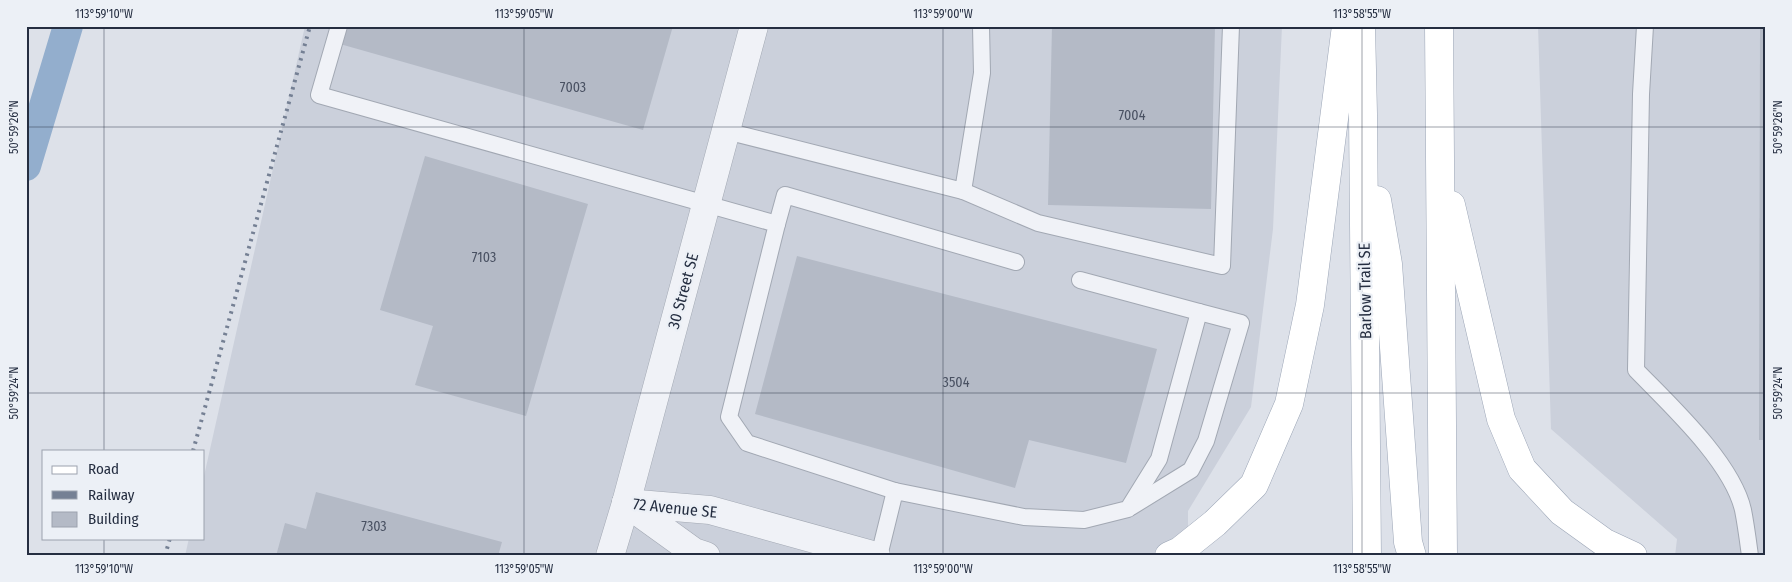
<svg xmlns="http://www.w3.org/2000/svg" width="1792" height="582" font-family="'Fira Sans Condensed',sans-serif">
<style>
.built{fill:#cbd0db}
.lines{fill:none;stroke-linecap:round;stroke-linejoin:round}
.canal{stroke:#93aecd;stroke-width:30}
.building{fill:#b4bac6}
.service-casing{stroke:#a2a8b3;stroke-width:18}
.minor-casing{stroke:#a2a8b3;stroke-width:29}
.primary-casing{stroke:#9ba5b6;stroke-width:29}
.service{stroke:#f0f2f7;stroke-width:16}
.minor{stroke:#f0f2f7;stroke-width:28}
.primary{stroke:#fff;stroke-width:28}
.rail{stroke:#758094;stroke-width:4;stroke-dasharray:2.5 5;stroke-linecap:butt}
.ticks{fill:none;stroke:#252e41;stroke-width:1;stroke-opacity:0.45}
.labels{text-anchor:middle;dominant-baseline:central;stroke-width:4.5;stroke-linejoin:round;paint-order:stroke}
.number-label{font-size:14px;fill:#495162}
.street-label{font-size:16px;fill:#252e41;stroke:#ecf0f6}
.neatline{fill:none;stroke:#252e41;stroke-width:2}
.ticks-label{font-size:12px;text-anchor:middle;fill:#252e41}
</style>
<rect width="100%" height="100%" fill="#dde1e9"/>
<g class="built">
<path d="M305,26H1282L1273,229L1251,407L1188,511V556H185L189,538H204V476Z"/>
<path d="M1538,26H1766V556H1675L1677,539L1551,429Z"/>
</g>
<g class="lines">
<path class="canal" d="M26,166L68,26"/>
</g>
<g class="building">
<path d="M345,26H673L643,130L340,44Z"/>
<path d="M1052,26H1215L1211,209L1048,205Z"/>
<path d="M1760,26H1766V440H1759Z"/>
<path d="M425,156L588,204L526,416L415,385L433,326L380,310Z"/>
<path d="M797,256L1157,349L1126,463L1029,440L1015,488L755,414Z"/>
<path d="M316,492L502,542L498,556H276L285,523L306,529Z"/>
</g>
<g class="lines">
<defs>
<g id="service">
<path d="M339,26L319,95L777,224L729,417L747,443L895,491"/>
<path d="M1645,26L1641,94L1636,370C1670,405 1732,462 1743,510C1746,525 1748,541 1750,556"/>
<path d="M726,131L963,191L982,73L981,26"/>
<path d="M963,191L1038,223L1222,266L1231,26"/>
<path d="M777,224L785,195L1016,262"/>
<path d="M1131,507L1191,470L1206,441L1241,323L1199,312"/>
<path d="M879,556L895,491L1024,517L1084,520L1128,509L1159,459L1199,312L1080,280"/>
</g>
<g id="minor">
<path d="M626,503L710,510L876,556"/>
<path d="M626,503L694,552L706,556"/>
<path d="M610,556L626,503L754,26"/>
</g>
<g id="primary">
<path d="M1361,26L1363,114L1367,556"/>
<path d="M1439,26L1443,556"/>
<path d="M1377,200L1388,264L1408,542L1412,556"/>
<path d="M1451,205L1501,419L1522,469L1562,512L1605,543L1633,556"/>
<path d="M1169,556L1180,551L1215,523L1254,485L1289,404L1310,305L1346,26"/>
</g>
</defs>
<use href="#service" class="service-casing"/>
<use href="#minor" class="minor-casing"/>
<use href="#primary" class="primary-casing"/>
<use href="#service" class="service"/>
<use href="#minor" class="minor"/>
<use href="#primary" class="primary"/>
<g class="rail">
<path d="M193,451L310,26"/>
<path d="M165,556L170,538"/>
</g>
</g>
<path class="ticks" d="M104,26V451M524,26V556M943,26V556M1362,26V556M26,127H1766M26,393H1766M104,538V556"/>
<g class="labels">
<g class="number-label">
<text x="573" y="87">7003</text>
<text x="1132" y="115">7004</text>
<text x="484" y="257">7103</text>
<text x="956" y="382">3504</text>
<text x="374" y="526">7303</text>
</g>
<g class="street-label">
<text transform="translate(683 291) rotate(-75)">30 Street SE</text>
<text transform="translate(1365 291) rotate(-91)">Barlow Trail SE</text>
<text transform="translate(675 508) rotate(6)">72 Avenue SE</text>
</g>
</g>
<rect width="1792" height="582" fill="none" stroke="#ecf0f6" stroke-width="55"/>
<rect x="42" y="450" width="162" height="90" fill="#ecf0f6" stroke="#9ca2ae"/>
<rect x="52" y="466" width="25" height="8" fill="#ffffff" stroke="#9ca2ae"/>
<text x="88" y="474" font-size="15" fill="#252e41">Road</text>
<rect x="52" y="491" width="25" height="8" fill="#758094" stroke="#9ca2ae"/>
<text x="88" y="500" font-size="15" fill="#252e41">Railway</text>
<rect x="52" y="512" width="25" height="15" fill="#b4bac6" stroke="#9ca2ae"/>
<text x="88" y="524" font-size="15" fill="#252e41">Building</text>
<rect x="28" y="28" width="1736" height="526" class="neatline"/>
<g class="ticks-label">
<text x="104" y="18">113°59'10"W</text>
<text x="524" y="18">113°59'05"W</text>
<text x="943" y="18">113°59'00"W</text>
<text x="1362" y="18">113°58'55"W</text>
<text transform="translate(14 127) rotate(-90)" y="4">50°59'26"N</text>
<text transform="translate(1778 127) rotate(-90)" y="4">50°59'26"N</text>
<text transform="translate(14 393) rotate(-90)" y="4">50°59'24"N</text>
<text transform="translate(1778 393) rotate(-90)" y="4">50°59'24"N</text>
<text x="104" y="573">113°59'10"W</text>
<text x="524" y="573">113°59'05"W</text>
<text x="943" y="573">113°59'00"W</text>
<text x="1362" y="573">113°58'55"W</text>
</g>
</svg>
